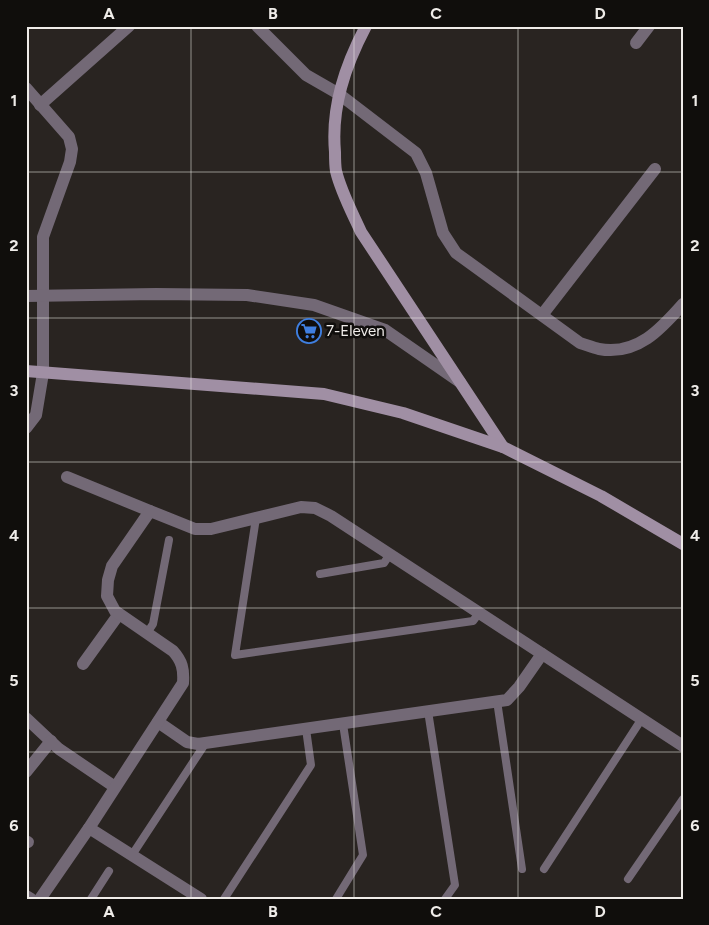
<svg xmlns="http://www.w3.org/2000/svg" width="709" height="925" font-family="Figtree,sans-serif">
<style>
.lines{fill:none;stroke-linecap:round;stroke-linejoin:round}
.lane{stroke:#736976;stroke-width:8}
.street{stroke:#736976;stroke-width:12}
.secondary{stroke:#a08fa4;stroke-width:12}
.grid{fill:none;stroke:#efece9;stroke-width:1;stroke-opacity:0.55}
.labels{text-anchor:middle;dominant-baseline:central;stroke-width:5;stroke-linejoin:round;paint-order:stroke}
.poi-label{font-size:15px;fill:#efece9;stroke:#100e0c;text-anchor:start}
.neatline{fill:none;stroke:#efece9;stroke-width:2}
.grid-label{font-size:16px;text-anchor:middle;font-weight:bold;fill:#efece9}
</style>
<rect width="100%" height="100%" fill="#292421"/>
<g class="lines">
<g class="lane">
<path d="M256,518L235,655L473,621L479,613"/>
<path d="M320,574L384,563L390,554"/>
<path d="M147,633L153,624L169,540"/>
<path d="M497,701L522,869"/>
<path d="M428,711L455,885L445,899"/>
<path d="M132,855L205,744"/>
<path d="M544,869L641,720"/>
<path d="M628,879L683,799"/>
<path d="M91,899L109,871"/>
<path d="M224,899L311,765L306,729"/>
<path d="M336,899L363,855L343,724"/>
</g>
<g class="street">
<path d="M257,26L306,75L339,94L416,153L426,173L443,233L456,253L580,343C587,345 593,348 599,349C637,356 661,329 683,304"/>
<path d="M636,43L649,26"/>
<path d="M26,88L69,137L72,149L70,162L43,237V373L36,415L26,428"/>
<path d="M40,105L129,26"/>
<path d="M26,296L156,294L247,295L314,305L385,330L460,382"/>
<path d="M542,315L655,169"/>
<path d="M67,477L150,511"/>
<path d="M83,664L119,614"/>
<path d="M26,718L59,749L115,787"/>
<path d="M158,722L187,742L198,744L507,700L519,687L542,654"/>
<path d="M26,772L51,741"/>
<path d="M89,828L201,899"/>
<path d="M26,841L28,842"/>
<path d="M26,896L31,899"/>
<path d="M40,899L89,828L183,683C184,669 182,661 173,651L115,611L107,596L108,580L112,566L150,511L195,529H211L301,507L315,508L331,516L683,746"/>
</g>
<g class="secondary">
<path d="M366,26C345,66 331,107 335,152C335,158 335,165 336,171C341,192 352,212 361,232L503,447"/>
<path d="M26,371L324,394L403,413L503,447L601,496L683,544"/>
</g>
</g>
<path class="grid" d="M191,26V899M354,26V899M518,26V899M26,172H683M26,318H683M26,462H683M26,608H683M26,752H683"/>
<defs>
<symbol id="supermarket-ring" viewBox="-11 -11 22 22"><circle r="9.5" fill="#100e0c" stroke="#3f7fe0" stroke-width="1.5"/><path d="M-6-5.5h2.5l.6 2H6L4.5 2H-2.5L-4.4-4H-6ZM-1.5 3.2a1.3 1.3 0 1 0 .1 0ZM3 3.2a1.3 1.3 0 1 0 .1 0Z" fill="#3f7fe0"/></symbol>
</defs>
<g fill-rule="evenodd">
<use href="#supermarket-ring" x="295" y="317" width="28" height="28"/>
</g>
<g class="labels">
<g class="poi-label">
<text x="326" y="331">7-Eleven</text>
</g>
</g>
<rect width="709" height="925" fill="none" stroke="#100e0c" stroke-width="55"/>
<rect x="28" y="28" width="654" height="870" class="neatline"/>
<g class="grid-label">
<text x="109" y="19">A</text>
<text x="273" y="19">B</text>
<text x="436" y="19">C</text>
<text x="600" y="19">D</text>
<text x="14" y="106">1</text>
<text x="695" y="106">1</text>
<text x="14" y="251">2</text>
<text x="695" y="251">2</text>
<text x="14" y="396">3</text>
<text x="695" y="396">3</text>
<text x="14" y="541">4</text>
<text x="695" y="541">4</text>
<text x="14" y="686">5</text>
<text x="695" y="686">5</text>
<text x="14" y="831">6</text>
<text x="695" y="831">6</text>
<text x="109" y="917">A</text>
<text x="273" y="917">B</text>
<text x="436" y="917">C</text>
<text x="600" y="917">D</text>
</g>
</svg>
